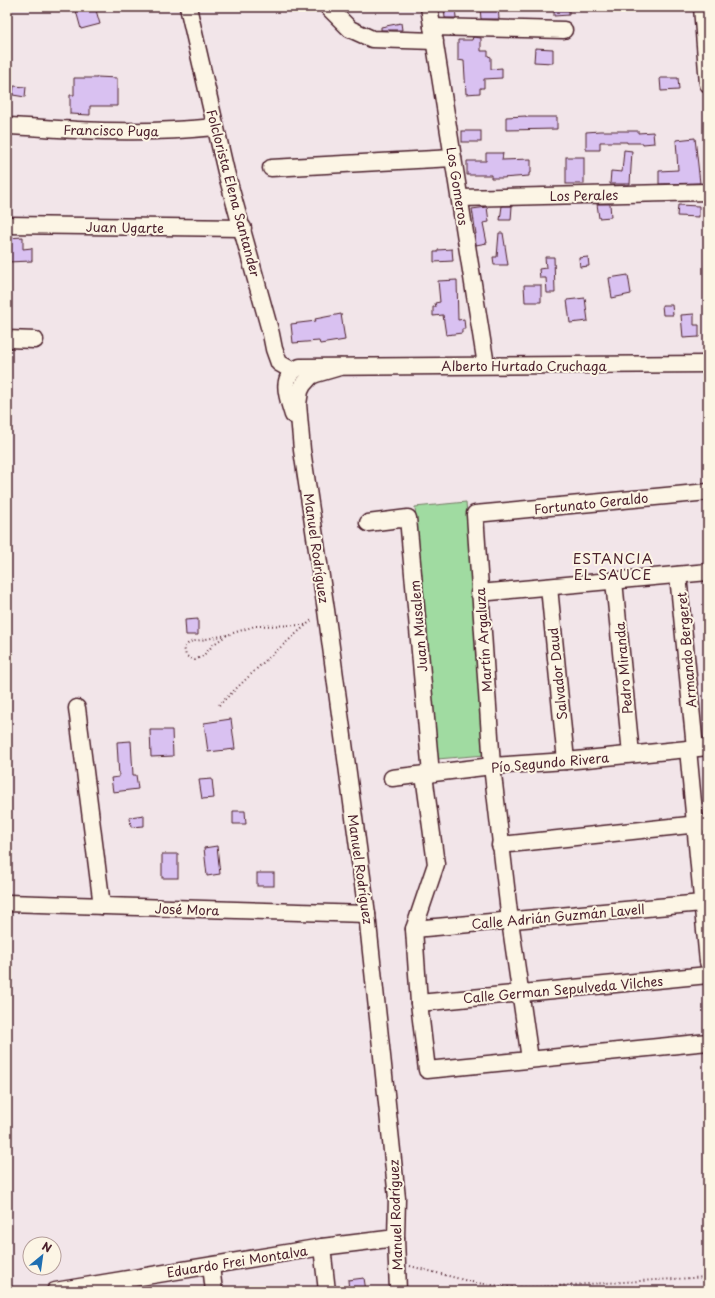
<svg xmlns="http://www.w3.org/2000/svg" width="715" height="1298" font-family="'Playpen Sans',sans-serif">
<style>
.green{fill:#a0dba1;stroke:#757d66}
.building{fill:#d9c1f1;stroke:#4a1f2b}
.lines{fill:none;stroke-linecap:round;stroke-linejoin:round}
.minor-casing{stroke:#4a1f2b;stroke-width:19}
.path{stroke:#4a1f2b;stroke-width:2;stroke-dasharray:1 3;stroke-linecap:butt}
.minor{stroke:#fcf5e5;stroke-width:16}
.labels{text-anchor:middle;dominant-baseline:central;stroke-width:4;stroke-linejoin:round;paint-order:stroke}
.street-label{font-size:13px;fill:#4a1f2b;stroke:#fcf5e5}
.neighbourhood-label{font-size:14px;letter-spacing:1px;fill:#4a1f2b;stroke:#fcf5e5}
</style>
<rect width="100%" height="100%" fill="#f2e5e9"/>
<filter id="ink" filterUnits="userSpaceOnUse"><feTurbulence type="fractalNoise" baseFrequency=".025" numOctaves="2"/><feDisplacementMap in="SourceGraphic" scale="8" xChannelSelector="R" yChannelSelector="G"/><feConvolveMatrix kernelMatrix="1 2 1 2 8 2 1 2 1" color-interpolation-filters="sRGB"/></filter>
<g filter="url(#ink)">
<path class="green" d="M466,502L485,755L437,759L415,507Z"/>
<g class="building">
<path d="M75,7H95L100,24L81,29Z"/>
<path d="M455,7L456,18H445L444,8Z"/>
<path d="M498,7L499,19H481L480,8Z"/>
<path d="M554,7H569V15L554,16Z"/>
<path d="M401,23L402,30H381V27Z"/>
<path d="M473,37L481,38V51H488V56L491,57V69L502,68V78L484,79V88H480V93L466,94L464,61L458,60V40H472Z"/>
<path d="M535,48L553,49V63L534,62Z"/>
<path d="M97,77L117,78V106H90V115L70,114V95H74V78H97Z"/>
<path d="M660,78H678L679,90L661,91Z"/>
<path d="M14,86L26,87L25,97L13,95Z"/>
<path d="M526,116V117H557V129L506,130V117Z"/>
<rect x="462" y="131" width="19" height="11"/>
<path d="M600,131H638V133L653,132L654,143L643,144V143H627V142H600V150H586V132Z"/>
<path d="M695,138L700,183L659,184V171L678,170L676,140Z"/>
<path d="M624,150L632,151L630,184H610L611,171L622,172Z"/>
<path d="M486,153H503L502,160L531,159V173H529V176L502,178H491V175H467V161H486Z"/>
<rect x="566" y="157" width="18" height="27"/>
<path d="M597,204H610L611,217L599,218Z"/>
<path d="M678,205L699,206V217L677,216Z"/>
<path d="M502,206H512L511,220H500Z"/>
<path d="M487,207L489,222L483,223L487,243L476,245L475,234H476L472,209Z"/>
<path d="M499,233H503L508,265H494L493,257H497Z"/>
<path d="M23,237V249L32,248V261L7,262V238Z"/>
<path d="M452,249L453,261L434,262V252H438V250Z"/>
<path d="M545,257H554L555,293H547L546,278H540L539,269L546,268Z"/>
<path d="M588,257L589,266L580,267L579,258Z"/>
<path d="M628,275L631,294L612,298L609,278Z"/>
<path d="M457,280L458,320L464,319L465,329H462V333L446,335L443,315L433,316V307H436L435,303L440,302L438,281Z"/>
<path d="M524,285H541V302H525Z"/>
<path d="M585,298L588,321L570,323L567,300Z"/>
<path d="M662,305H672L673,315H663Z"/>
<path d="M341,314L345,340L320,344L319,341L293,343L291,324L316,321L315,319Z"/>
<path d="M694,314V325H699V337L683,338L681,315Z"/>
<path d="M198,619V635H186L185,620Z"/>
<path d="M231,719L235,749L208,752L204,723Z"/>
<path d="M150,730H172L173,756L151,757Z"/>
<path d="M131,741L133,775H136L138,789L113,792L111,778L119,777L117,742Z"/>
<path d="M212,779L214,798L202,799L199,780Z"/>
<path d="M233,811H245L246,824H233Z"/>
<path d="M144,815V826L131,827L130,817Z"/>
<path d="M217,846L220,874L207,876L204,848Z"/>
<rect x="162" y="854" width="16" height="24"/>
<rect x="257" y="873" width="17" height="13"/>
<path d="M364,1278L366,1291H349L348,1280Z"/>
</g>
<g class="lines">
<defs>
<g id="minor">
<path d="M188,7L226,172L271,334L274,349L279,363L293,371"/>
<path d="M328,7L350,29L372,39L435,41"/>
<path d="M429,7L486,365"/>
<path d="M702,7L708,84"/>
<path d="M432,27L564,30"/>
<path d="M7,126C31,127 54,129 77,130C123,132 169,132 215,127"/>
<path d="M271,168L453,158"/>
<path d="M460,198L708,192"/>
<path d="M7,225L243,228"/>
<path d="M7,339L35,340"/>
<path d="M340,367L316,374L311,376L303,385L300,391L298,404L302,450L326,610L367,914L397,1198L396,1238L398,1291"/>
<path d="M293,415C288,398 278,377 300,367L708,364"/>
<path d="M368,523L408,518L431,774"/>
<path d="M678,575L695,748"/>
<path d="M614,581L631,754"/>
<path d="M549,587L566,761"/>
<path d="M479,593L708,572"/>
<path d="M77,708L102,906"/>
<path d="M688,749L708,962"/>
<path d="M424,775L436,864L414,929L419,1003L427,1070L708,1042"/>
<path d="M392,778L492,766L566,761L708,747"/>
<path d="M500,845L708,823"/>
<path d="M7,903L367,914"/>
<path d="M414,929L702,903"/>
<path d="M419,1003L708,975"/>
<path d="M530,1059L510,921L492,766L475,514L708,492"/>
<path d="M322,1247L327,1291"/>
<path d="M211,1266L214,1291"/>
<path d="M55,1291L322,1247L396,1238"/>
</g>
</defs>
<use href="#minor" class="minor-casing"/>
<g class="path">
<path d="M227,635L190,642L184,647L186,656L195,660L203,656L214,644L227,635L255,626L306,625"/>
<path d="M219,705L266,660L313,619"/>
<path d="M410,1266L476,1283L509,1287H538L708,1277"/>
</g>
<use href="#minor" class="minor"/>
</g>
</g>
<g class="labels">
<g class="street-label">
<text transform="translate(111 130) rotate(1)">Francisco Puga</text>
<text transform="translate(458 186) rotate(81)">Los Gomeros</text>
<text transform="translate(234 193) rotate(75)">Folclorista Elena Santander</text>
<text transform="translate(584 195) rotate(-1)">Los Perales</text>
<text transform="translate(125 227) rotate(1)">Juan Ugarte</text>
<text x="524" y="365">Alberto Hurtado Cruchaga</text>
<text transform="translate(591 503) rotate(-6)">Fortunato Geraldo</text>
<text transform="translate(317 548) rotate(82)">Manuel Rodríguez</text>
<text transform="translate(418 626) rotate(-95)">Juan Musalem</text>
<text transform="translate(483 640) rotate(-94)">Martín Argaluza</text>
<text transform="translate(686 650) rotate(-95)">Armando Bergeret</text>
<text transform="translate(623 668) rotate(-95)">Pedro Miranda</text>
<text transform="translate(557 674) rotate(-96)">Salvador Daud</text>
<text transform="translate(550 762) rotate(-5)">Pío Segundo Rivera</text>
<text transform="translate(361 869) rotate(82)">Manuel Rodríguez</text>
<text transform="translate(187 909) rotate(2)">José Mora</text>
<text transform="translate(558 916) rotate(-5)">Calle Adrián Guzmán Lavell</text>
<text transform="translate(563 989) rotate(-5)">Calle German Sepulveda Vilches</text>
<text transform="translate(395 1215) rotate(-92)">Manuel Rodríguez</text>
<text transform="translate(237 1261) rotate(-9)">Eduardo Frei Montalva</text>
</g>
<g class="neighbourhood-label">
<text x="613" y="558">ESTANCIA<tspan x="613" dy="16">EL SAUCE</tspan></text>
</g>
</g>
<rect width="715" height="1298" fill="none" stroke="#fcf5e5" stroke-width="24"/>
<rect x="12" y="12" width="691" height="1274" fill="none" stroke="#4a1f2b" stroke-width="1.5" filter="url(#ink)"/>
<g transform="translate(42 1256) rotate(29)"><circle r="19" fill="#fcf5e5" stroke="#b59f9b"/>
<path d="M0-3L7 15L0 10L-7 15Z" fill="#1f6fb2"/>
<text y="-6" font-size="11" font-weight="bold" text-anchor="middle" fill="#4a1f2b">N</text>
</g>
</svg>
